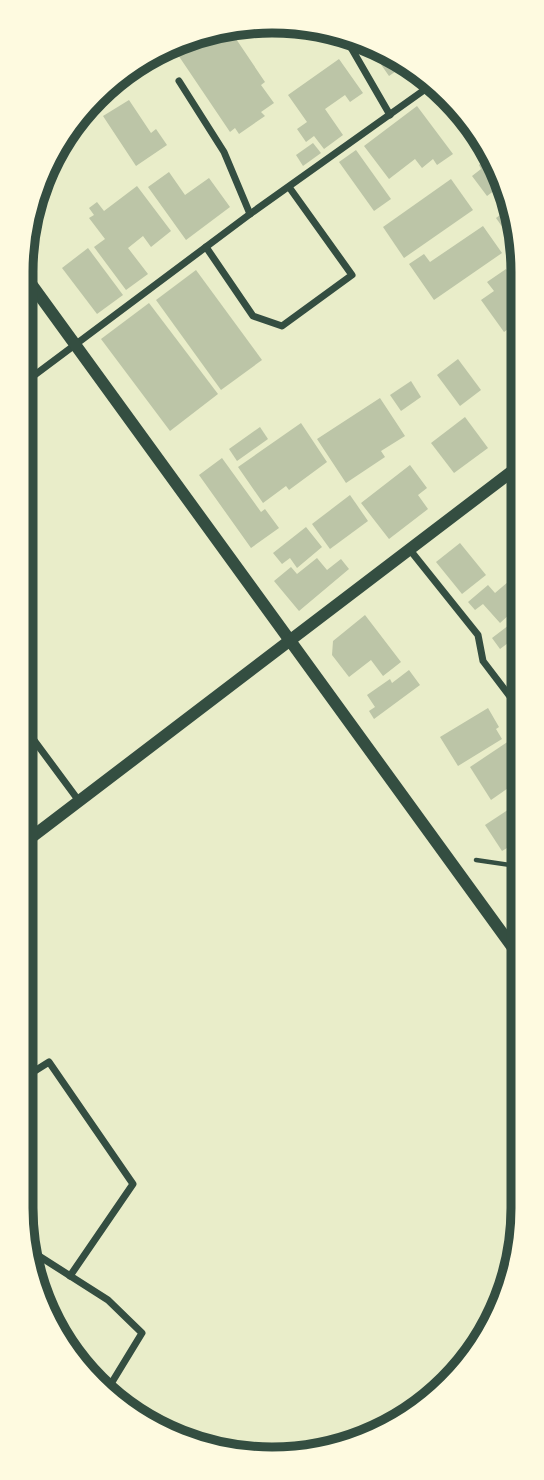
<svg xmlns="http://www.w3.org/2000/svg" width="544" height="1480" font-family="'DM Sans',sans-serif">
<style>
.building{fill:#bcc5a7}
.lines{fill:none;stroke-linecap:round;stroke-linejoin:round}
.path{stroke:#344e41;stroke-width:4.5}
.minor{stroke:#344e41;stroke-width:7}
.tertiary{stroke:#344e41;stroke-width:12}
.rim{fill:none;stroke:#344e41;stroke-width:9}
</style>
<rect width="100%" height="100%" fill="#e9edc9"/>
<g class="building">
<path d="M228,27L265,82L261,85L274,103L261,112L265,116L239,134L235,128L230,132L172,46Z"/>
<path d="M366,43L411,63L422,72L418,74L412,66L405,71L402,67L389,76Z"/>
<path d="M339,59L363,93L350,102L345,95L325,109L343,135L324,149L314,136L306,142L297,129L307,122L288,95Z"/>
<path d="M129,100L151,133L156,129L167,145L136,166L103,116Z"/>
<path d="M417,106L453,154L437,165L433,159L422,168L415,159L389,179L364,146Z"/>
<path d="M86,108L89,112L70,125L73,119Z"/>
<path d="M313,143L321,153L303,166L296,155Z"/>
<path d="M488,148L497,161L507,192L504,194L499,187L487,196L472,176L481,169L479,165L483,161L479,155Z"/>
<path d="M356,150L391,199L374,211L339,162Z"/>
<path d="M169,172L185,195L209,178L230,207L186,240L148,187Z"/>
<path d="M451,179L473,210L404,258L383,227Z"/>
<path d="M137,186L171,231L151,247L143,236L128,248L148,274L126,290L94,247L105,239L89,218L94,215L89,208L97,202L104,211Z"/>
<path d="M511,207L521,239L515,245L496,218Z"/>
<path d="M483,226L502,253L434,300L409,264L424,254L430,262Z"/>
<path d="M88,248L123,295L97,314L62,268Z"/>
<path d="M521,256V272L513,261Z"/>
<path d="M506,269L520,289V320L504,332L481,300L494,291L487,282Z"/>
<path d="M196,270L262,360L221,390L156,300Z"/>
<path d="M149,303L218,394L170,431L101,339Z"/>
<path d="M520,325V347L517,349L507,334Z"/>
<path d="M458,359L481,390L460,406L437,375Z"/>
<path d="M411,381L421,397L401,411L390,395Z"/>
<path d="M380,398L405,436L381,451L385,457L346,483L317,439Z"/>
<path d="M465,417L488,448L454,473L431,443Z"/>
<path d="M301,423L327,462L289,490L286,486L263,503L238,467Z"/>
<path d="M260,427L268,439L237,461L229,449Z"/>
<path d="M222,458L261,512L265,509L279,528L251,548L199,475Z"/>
<path d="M410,465L427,488L418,495L428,509L389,539L361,503Z"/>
<path d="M350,495L368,521L330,549L312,524Z"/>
<path d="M519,516V541L507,525Z"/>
<path d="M306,527L322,547L297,568L290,558L282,564L273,553Z"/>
<path d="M460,543L486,575L462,594L436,562Z"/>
<path d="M519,550V567L517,568L509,556Z"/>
<path d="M317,558L327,570L341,559L349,569L299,611L274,581L291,567L297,574Z"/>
<path d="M515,576L519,580L518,607L500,623L483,604L475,610L468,602L488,585L495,593Z"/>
<path d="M365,615L401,662L383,676L371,660L349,677L332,655L333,641Z"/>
<path d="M518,618V656L508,643L500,649L492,638Z"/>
<path d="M409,670L420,685L374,719L369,711L375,707L367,695L390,679L392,683Z"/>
<path d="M488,708L499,727L496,729L502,739L458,766L440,737Z"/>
<path d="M518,735L517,782L491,800L470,767Z"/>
<path d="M517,804V842L502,851L485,825Z"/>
</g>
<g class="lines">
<path class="path" d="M476,860L517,866"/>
<g class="minor">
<path d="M342,32L390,115"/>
<path d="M179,81L224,152L250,214"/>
<path d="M206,247L253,316L282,326L352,275L289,187"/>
<path d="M28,380L250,214L434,83"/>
<path d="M410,550L478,635L483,661L518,707"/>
<path d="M25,728L79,801"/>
<path d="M22,1079L49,1062L133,1184L70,1276"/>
<path d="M28,1249L108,1300L142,1333L106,1392"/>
</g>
<g class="tertiary">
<path d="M29,281L516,952"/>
<path d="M24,843L519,466"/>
</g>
</g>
<path d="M0 0H544V1480H0ZM272 33H272A239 239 0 0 1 511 272V1208A239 239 0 0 1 272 1447H272A239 239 0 0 1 33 1208V272A239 239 0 0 1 272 33Z" fill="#fefae0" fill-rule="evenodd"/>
<path class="rim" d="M272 33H272A239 239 0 0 1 511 272V1208A239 239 0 0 1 272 1447H272A239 239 0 0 1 33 1208V272A239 239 0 0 1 272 33Z"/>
</svg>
